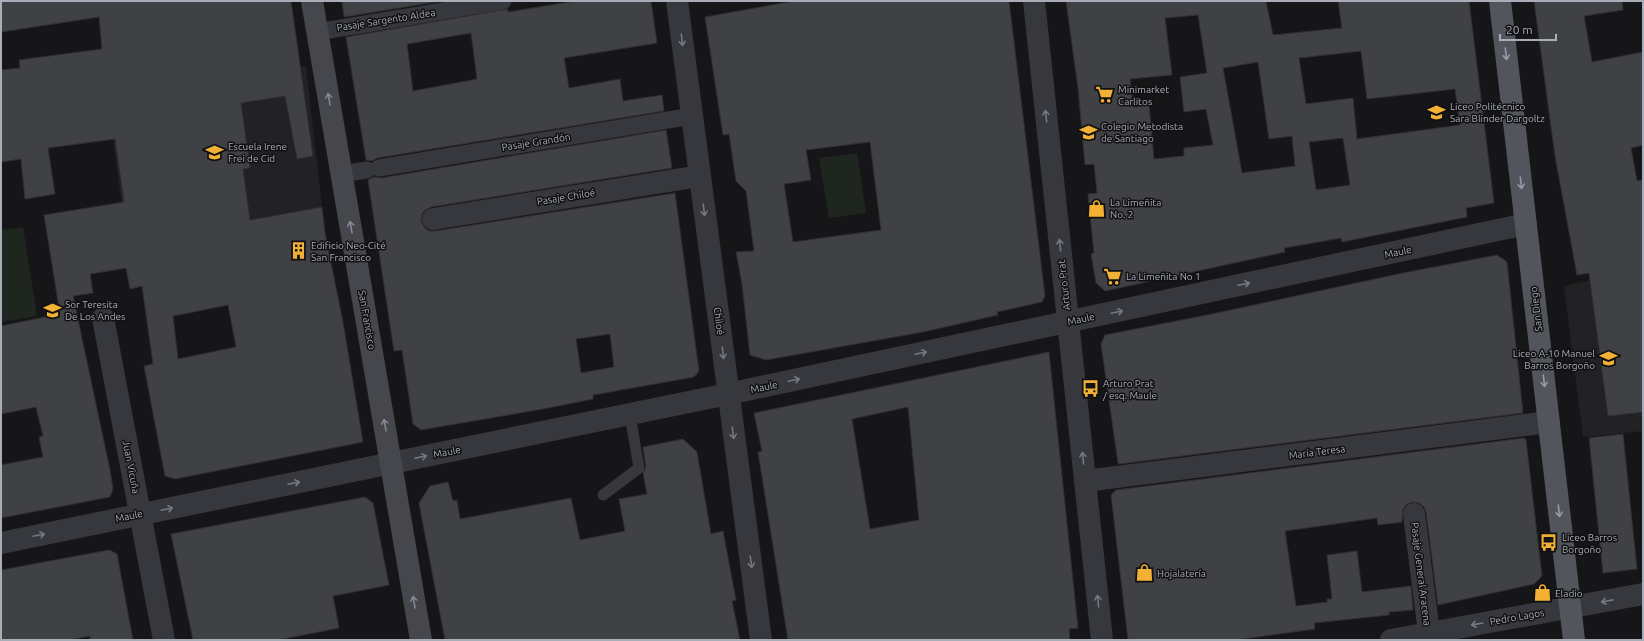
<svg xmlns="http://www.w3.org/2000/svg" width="1644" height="641" font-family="Ubuntu,sans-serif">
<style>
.built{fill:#222225}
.green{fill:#1e261f}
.building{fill:#404145;stroke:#303034;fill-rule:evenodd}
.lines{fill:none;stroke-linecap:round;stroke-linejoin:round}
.service{stroke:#37383d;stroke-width:11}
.pedestrian{stroke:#37383d;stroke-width:17}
.minor{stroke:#37383d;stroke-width:22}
.tertiary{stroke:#37383d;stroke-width:22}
.secondary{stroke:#45474d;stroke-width:22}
.primary{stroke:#53555c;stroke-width:22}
.oneway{stroke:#757881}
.oneway2{stroke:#979ba6}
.oneway3{stroke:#858993}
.labels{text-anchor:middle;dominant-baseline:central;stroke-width:3;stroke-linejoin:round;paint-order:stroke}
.street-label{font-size:10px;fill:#a8adb8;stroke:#111113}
.poi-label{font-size:10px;fill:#a8adb8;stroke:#111113;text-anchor:start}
</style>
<rect width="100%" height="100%" fill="#161618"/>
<g class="built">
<path d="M306,66L322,207L127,241L107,97Z"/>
<path d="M1643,269V431L1583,437L1564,286Z"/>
</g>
<g class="green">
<path d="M857,153L866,213L829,218L819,158Z"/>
<path d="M23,227L37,316L1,322V230Z"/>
</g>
<g class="building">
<path d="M1,1H291L313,156L297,159L285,96L241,103L250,168L243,169L250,220L322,207L325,233L343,322L363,442L175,479L165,476L144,366L153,364L142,286L130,289L126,268L90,274L93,293L73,296L110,470L113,489L110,497L1,518V465L43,457L39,437L43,436L36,407L1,414V326L60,314L44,215L124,202L115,139L48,148L55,194L25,199L21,159L1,162V70L20,68L19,60L102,49L99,17L1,32ZM228,305L236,347L178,359L173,316Z"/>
<path d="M342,1H442L344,17Z"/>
<path d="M576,1H651L657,43L564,58L569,88L620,79L623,101L662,95L664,111L377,158L372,161L366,160L346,37L508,9V12ZM471,33L477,79L413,91L407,44Z"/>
<path d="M794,1H1009L1045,296L1042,302L997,312L998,315L923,332L766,360L750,355L742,284L736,252L754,251L746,191L736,181L729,134L723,135L705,17ZM870,142L881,230L793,242L784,184L811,180L806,150Z"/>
<path d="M1066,1H1266L1273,35L1342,28L1338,1H1469L1494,203L1466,208L1467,217L1342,242L1341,238L1284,248L1285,252L1105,291L1096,283L1091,254L1094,253L1088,194L1097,193L1094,164L1085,165L1078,88ZM1198,15L1207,73L1180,77L1184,112L1206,109L1213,145L1184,148V156L1154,159L1149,105L1133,107L1130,79L1172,75L1165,18ZM1361,51L1367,99L1455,89L1460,125L1357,139L1353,98L1306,104L1299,58ZM1258,62L1269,139L1292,136L1295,166L1242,173L1223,68ZM1343,138L1350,185L1316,190L1309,142Z"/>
<path d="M1534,1H1622L1623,10L1584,16L1592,62L1643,52V145L1631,148L1637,181L1643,180V412L1608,416L1589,273L1577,275L1555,156Z"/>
<path d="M666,130L672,168L431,207L425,210L422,214L421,221L424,227L429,231H435L675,193L699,371L694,377L593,395V399L543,409L421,430L413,424L402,350L394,351L368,180L374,177L381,178ZM610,334L614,367L581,373L576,339Z"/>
<path d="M1497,255L1507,262L1523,413L1119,464L1118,463L1101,344L1105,335L1212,314L1403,273Z"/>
<path d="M1049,352L1078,628L1069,629L1070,640H788L758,452L762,451L754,413ZM908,407L919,520L870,529L852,419Z"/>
<path d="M1623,434L1637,569L1603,573L1589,438Z"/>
<path d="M1524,438L1526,440L1542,576L1534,584L1438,605L1426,512L1424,507L1419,503L1412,502L1407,504L1403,509L1402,522L1378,525L1377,518L1285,531L1296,606L1327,602V599H1332L1327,555L1357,551L1362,592L1411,586L1413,610L1389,612V615L1314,623L1315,629L1236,640H1128L1111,495L1116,490Z"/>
<path d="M683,439L697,452L711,534L723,531L736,600L732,601L740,640H445L419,503L430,486L448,482L453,501L457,500L460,519L571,498L580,540L625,531L619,499L647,494L643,473L646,467L643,447Z"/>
<path d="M365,497L373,503L389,585L333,596L339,628L278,640H193L171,534Z"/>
<path d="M109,550L117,554L133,640H90V636L69,640H1V570Z"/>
</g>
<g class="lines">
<path class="service" d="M603,495L639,468L630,415"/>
<g class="pedestrian">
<path d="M317,32L503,1"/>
<path d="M379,168L692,116"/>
<path d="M341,174L367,170"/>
</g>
<g class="minor">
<path d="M677,1L761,640"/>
<path d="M433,219L700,176"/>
<path d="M103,318L164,640"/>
<path d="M1085,481L1549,422"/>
<path d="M1414,514L1429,633"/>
<path d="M1391,640L1643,594"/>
</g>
<g class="tertiary">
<path d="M1034,1L1102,640"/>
<path d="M1,543L728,394L1526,224"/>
</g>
<path class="secondary" d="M312,1L421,640"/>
<path class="primary" d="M1500,1L1574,640"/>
</g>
<defs><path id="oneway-shaft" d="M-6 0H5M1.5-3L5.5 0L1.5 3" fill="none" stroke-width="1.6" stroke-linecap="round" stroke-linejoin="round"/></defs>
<g class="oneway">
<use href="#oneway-shaft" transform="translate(682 40) rotate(83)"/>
<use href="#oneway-shaft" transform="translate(1046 116) rotate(-96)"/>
<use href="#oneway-shaft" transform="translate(704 210) rotate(83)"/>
<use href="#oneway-shaft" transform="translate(1060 245) rotate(-96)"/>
<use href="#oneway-shaft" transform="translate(1244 284) rotate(-12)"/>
<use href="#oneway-shaft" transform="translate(1117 312) rotate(-12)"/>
<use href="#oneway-shaft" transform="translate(723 353) rotate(83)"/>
<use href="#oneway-shaft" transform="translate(921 353) rotate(-12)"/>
<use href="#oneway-shaft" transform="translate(794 380) rotate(-12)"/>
<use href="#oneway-shaft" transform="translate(733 433) rotate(82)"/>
<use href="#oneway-shaft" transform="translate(421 457) rotate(-11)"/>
<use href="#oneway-shaft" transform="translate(1083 458) rotate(-96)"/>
<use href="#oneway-shaft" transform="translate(294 483) rotate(-12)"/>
<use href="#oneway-shaft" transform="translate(167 509) rotate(-12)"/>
<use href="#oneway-shaft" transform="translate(39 535) rotate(-12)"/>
<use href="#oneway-shaft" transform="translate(751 562) rotate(82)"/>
<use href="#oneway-shaft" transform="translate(1098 601) rotate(-96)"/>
<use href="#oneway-shaft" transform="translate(1607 601) rotate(169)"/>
<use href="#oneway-shaft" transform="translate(1477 624) rotate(170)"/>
</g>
<g class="oneway2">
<use href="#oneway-shaft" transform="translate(1506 54) rotate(83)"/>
<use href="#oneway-shaft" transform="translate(1521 183) rotate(83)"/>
<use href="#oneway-shaft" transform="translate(1544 381) rotate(83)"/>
<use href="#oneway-shaft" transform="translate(1559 511) rotate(83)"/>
</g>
<g class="oneway3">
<use href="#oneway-shaft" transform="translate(329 99) rotate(-100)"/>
<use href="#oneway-shaft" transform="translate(351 227) rotate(-100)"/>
<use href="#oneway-shaft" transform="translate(385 425) rotate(-100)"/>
<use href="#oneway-shaft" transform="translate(414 602) rotate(-100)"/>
</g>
<defs>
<symbol id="supermarket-bare" viewBox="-9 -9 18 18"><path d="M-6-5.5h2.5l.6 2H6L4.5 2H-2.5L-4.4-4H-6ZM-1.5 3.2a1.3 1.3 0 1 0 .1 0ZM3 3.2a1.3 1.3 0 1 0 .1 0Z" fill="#f2b134" stroke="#111113" stroke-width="2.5" paint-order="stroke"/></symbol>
<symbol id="school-bare" viewBox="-9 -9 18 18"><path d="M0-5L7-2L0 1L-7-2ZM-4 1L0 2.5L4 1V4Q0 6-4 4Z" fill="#f2b134" stroke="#111113" stroke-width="2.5" paint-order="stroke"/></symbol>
<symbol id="shop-bare" viewBox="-9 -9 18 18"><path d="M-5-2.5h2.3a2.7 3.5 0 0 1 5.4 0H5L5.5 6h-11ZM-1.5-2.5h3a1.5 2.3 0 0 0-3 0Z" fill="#f2b134" stroke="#111113" stroke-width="2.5" paint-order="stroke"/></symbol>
<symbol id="building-bare" viewBox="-9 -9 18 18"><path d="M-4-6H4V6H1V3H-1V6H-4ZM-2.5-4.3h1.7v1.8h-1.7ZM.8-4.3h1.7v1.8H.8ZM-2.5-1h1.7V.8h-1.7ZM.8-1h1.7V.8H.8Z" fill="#f2b134" stroke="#111113" stroke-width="2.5" paint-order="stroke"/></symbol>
<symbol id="bus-bare" viewBox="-9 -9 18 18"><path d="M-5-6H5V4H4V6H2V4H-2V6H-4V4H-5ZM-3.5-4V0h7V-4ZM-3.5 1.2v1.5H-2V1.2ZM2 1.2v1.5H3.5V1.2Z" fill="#f2b134" stroke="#111113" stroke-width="2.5" paint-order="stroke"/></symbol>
</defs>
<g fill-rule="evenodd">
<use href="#supermarket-bare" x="1092" y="82" width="25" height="25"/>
<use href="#school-bare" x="1424" y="100" width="25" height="25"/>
<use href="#school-bare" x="1076" y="120" width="25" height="25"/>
<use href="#school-bare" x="202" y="140" width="25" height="25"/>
<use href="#shop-bare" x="1084" y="196" width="25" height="25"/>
<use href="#building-bare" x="286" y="238" width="25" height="25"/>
<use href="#supermarket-bare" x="1100" y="264" width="25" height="25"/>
<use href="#school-bare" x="40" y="298" width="25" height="25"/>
<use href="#school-bare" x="1596" y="346" width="25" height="25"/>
<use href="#bus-bare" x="1078" y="376" width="25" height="25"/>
<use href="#bus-bare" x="1536" y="530" width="25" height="25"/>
<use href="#shop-bare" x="1132" y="560" width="25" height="25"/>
<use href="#shop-bare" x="1530" y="580" width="25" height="25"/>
</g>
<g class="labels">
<g class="street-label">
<text transform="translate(386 20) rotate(-9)">Pasaje Sargento Aldea</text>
<text transform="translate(536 142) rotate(-9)">Pasaje Grandón</text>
<text transform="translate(566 197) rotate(-9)">Pasaje Chiloé</text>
<text transform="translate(1398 252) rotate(-12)">Maule</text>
<text transform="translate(1064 285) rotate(-96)">Arturo Prat</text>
<text transform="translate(1536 309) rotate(-97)">San Diego</text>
<text transform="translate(1081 319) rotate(-12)">Maule</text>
<text transform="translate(367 320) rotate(80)">San Francisco</text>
<text transform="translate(719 321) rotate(83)">Chiloé</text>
<text transform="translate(764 387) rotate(-12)">Maule</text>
<text transform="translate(447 452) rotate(-11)">Maule</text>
<text transform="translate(1317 452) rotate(-7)">María Teresa</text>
<text transform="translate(131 467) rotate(79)">Juan Vicuña</text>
<text transform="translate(129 516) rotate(-12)">Maule</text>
<text transform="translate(1421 574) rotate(83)">Pasaje General Aracena</text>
<text transform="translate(1517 617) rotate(-10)">Pedro Lagos</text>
</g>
<g class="poi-label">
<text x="1118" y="89">Minimarket<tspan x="1118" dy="12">Carlitos</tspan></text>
<text x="1450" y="106">Liceo Politécnico<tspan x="1450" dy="12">Sara Blinder Dargoltz</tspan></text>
<text x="1101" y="126">Colegio Metodista<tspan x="1101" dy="12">de Santiago</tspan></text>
<text x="228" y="146">Escuela Irene<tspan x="228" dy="12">Frei de Cid</tspan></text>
<text x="1110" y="202">La Limeñita<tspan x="1110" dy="12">No. 2</tspan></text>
<text x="311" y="245">Edificio Neo-Cité<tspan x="311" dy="12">San Francisco</tspan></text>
<text x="1126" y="276">La Limeñita No 1</text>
<text x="65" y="304">Sor Teresita<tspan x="65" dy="12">De Los Andes</tspan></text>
<text x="1595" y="353" text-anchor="end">Liceo A-10 Manuel<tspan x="1595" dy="12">Barros Borgoño</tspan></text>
<text x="1103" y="383">Arturo Prat<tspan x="1103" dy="12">/ esq. Maule</tspan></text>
<text x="1562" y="537">Liceo Barros<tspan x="1562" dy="12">Borgoño</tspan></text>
<text x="1157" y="573">Hojalatería</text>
<text x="1555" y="593">Eladio</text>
</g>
</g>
<rect width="1644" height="641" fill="none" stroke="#a8adb8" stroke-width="4"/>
<path d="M1500 34v6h56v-6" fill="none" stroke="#a8adb8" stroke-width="2"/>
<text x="1506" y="34" font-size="12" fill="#a8adb8" stroke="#111113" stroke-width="3" paint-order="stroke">20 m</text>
</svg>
